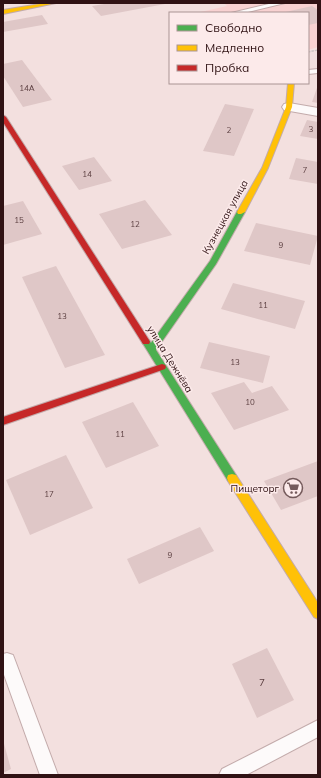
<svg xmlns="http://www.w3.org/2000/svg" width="321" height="778" font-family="Mulish,sans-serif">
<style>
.built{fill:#f8d1d1}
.building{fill:#dfc7c7}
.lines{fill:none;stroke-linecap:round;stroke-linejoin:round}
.lane-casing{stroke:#c3abab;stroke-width:2}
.street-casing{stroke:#c3abab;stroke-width:2}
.fast-casing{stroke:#c3abab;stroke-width:2}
.slow-casing{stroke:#c3abab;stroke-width:2}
.jam-casing{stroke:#c3abab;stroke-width:2}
.path{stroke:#cec5c4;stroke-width:1.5;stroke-dasharray:2.5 1;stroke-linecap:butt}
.lane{fill:#fdfafa;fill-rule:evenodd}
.street{fill:#fdfafa;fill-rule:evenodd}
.fast{fill:#4caf50;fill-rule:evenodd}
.slow{fill:#ffc107;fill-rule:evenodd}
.jam{fill:#c62828;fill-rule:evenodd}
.labels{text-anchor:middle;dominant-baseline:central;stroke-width:3;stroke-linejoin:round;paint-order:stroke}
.number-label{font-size:8px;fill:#5d4042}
.street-label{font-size:10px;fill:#301214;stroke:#fceaea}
.poi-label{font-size:10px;fill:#301214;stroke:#fceaea;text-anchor:end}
.near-number-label{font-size:10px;fill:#5d4042}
</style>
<rect width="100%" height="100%" fill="#f3e0df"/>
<path class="built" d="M224,3H318V47L308,50V13H196L227,6Z"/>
<g class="building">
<path d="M110,3H165V4L101,16L92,6Z"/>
<path d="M312,6L318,10V23L308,25V13H281Z"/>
<path d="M42,15L48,24L3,32V22Z"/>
<path d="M22,60L52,100L23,107L3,76V64Z"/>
<path d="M318,85V103L312,102Z"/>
<path d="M225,104L254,109L234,156L203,151Z"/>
<path d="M307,120L318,122V139L300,136Z"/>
<path d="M94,157L112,181L79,190L62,166Z"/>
<path d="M296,158L318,162V184L289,179Z"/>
<path d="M145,200L172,235L122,249L99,214Z"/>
<path d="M23,201L42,234L3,245V206Z"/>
<path d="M256,223L318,236L310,265L244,251Z"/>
<path d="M56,266L105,355L65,368L22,277Z"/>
<path d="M233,283L305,301L295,329L221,309Z"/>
<path d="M209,342L270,356L263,383L200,368Z"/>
<path d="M244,382L252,393L272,386L289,410L234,430L211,393Z"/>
<path d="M133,402L159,446L106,468L82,422Z"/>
<path d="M66,455L93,508L30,535L6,480Z"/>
<path d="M318,461V496L281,510L264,481Z"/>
<path d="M200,527L214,551L139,584L127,559Z"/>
<path d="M267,648L294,700L257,718L232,664Z"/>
<path d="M3,740L11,769L3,773Z"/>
</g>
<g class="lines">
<defs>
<g id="lane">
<path d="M273,3H285L244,13H231Z"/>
<path d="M318,69V73L308,74V70Z"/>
<path d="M7,653L13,655L58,775H40L3,672V654Z"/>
<path d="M318,720V737L246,775H219L222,769Z"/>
</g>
<path id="street" d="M289,103L318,108V116L284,110L282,107L284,104Z"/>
<path id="fast" d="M238,210H241L245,212L216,264L156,350L236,475L237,478L236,481L232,482L228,481L142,342L146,339L149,340L151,343L210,261Z"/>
<g id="slow">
<path d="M46,3H56L3,14V10Z"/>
<path d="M288,83H294L292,107L268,168L245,212L241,214H238L237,212L262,168L286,107Z"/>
<path d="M232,474L236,475L318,603V619L314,617L228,481L227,478L228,475Z"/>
</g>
<g id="jam">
<path d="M3,115L6,117L149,340L150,342L149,344H143L3,122Z"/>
<path d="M162,364L165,365L166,367L165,369L3,425V417Z"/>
</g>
</defs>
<use href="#lane" class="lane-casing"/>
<use href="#street" class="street-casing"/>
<use href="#fast" class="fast-casing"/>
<use href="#slow" class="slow-casing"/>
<use href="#jam" class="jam-casing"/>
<path class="path" d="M308,52L318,50"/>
<use href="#lane" class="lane"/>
<use href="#street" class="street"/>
<use href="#fast" class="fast"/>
<use href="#slow" class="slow"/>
<use href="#jam" class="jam"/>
</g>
<defs>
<symbol id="supermarket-ring" viewBox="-11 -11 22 22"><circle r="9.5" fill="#fceaea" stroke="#745a5b" stroke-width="1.5"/><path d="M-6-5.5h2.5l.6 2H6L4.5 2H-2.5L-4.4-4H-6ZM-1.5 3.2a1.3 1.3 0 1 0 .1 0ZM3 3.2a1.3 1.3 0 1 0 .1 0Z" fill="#745a5b"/></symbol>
</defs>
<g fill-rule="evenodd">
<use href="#supermarket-ring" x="282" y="477" width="22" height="22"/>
</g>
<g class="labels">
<g class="number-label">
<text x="27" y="88">14А</text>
<text x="311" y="129">3</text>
<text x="229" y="130">2</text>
<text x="305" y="170">7</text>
<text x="87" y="174">14</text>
<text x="19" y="220">15</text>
<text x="135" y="224">12</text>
<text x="281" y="245">9</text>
<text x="263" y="305">11</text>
<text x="62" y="316">13</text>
<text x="235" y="362">13</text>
<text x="250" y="402">10</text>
<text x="120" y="434">11</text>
<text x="49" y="494">17</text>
<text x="170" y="555">9</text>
</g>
<g class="street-label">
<text transform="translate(225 217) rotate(-61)">Кузнецкая улица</text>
<text transform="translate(170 359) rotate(58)">улица Дежнёва</text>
</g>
<g class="poi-label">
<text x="279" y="488">Пищеторг</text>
</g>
<g class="near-number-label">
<text x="262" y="682">7</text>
</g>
</g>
<rect width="321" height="778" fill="none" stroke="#301214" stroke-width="8"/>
<rect x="169" y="12" width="140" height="72" fill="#fceaea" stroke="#aa9494"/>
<rect x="177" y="25" width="20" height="6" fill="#4caf50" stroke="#aa9494"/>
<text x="205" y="32" font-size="12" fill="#301214">Свободно</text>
<rect x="177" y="45" width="20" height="6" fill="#ffc107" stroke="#aa9494"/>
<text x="205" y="52" font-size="12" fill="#301214">Медленно</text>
<rect x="177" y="65" width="20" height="6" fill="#c62828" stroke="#aa9494"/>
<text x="205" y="72" font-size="12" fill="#301214">Пробка</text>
</svg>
